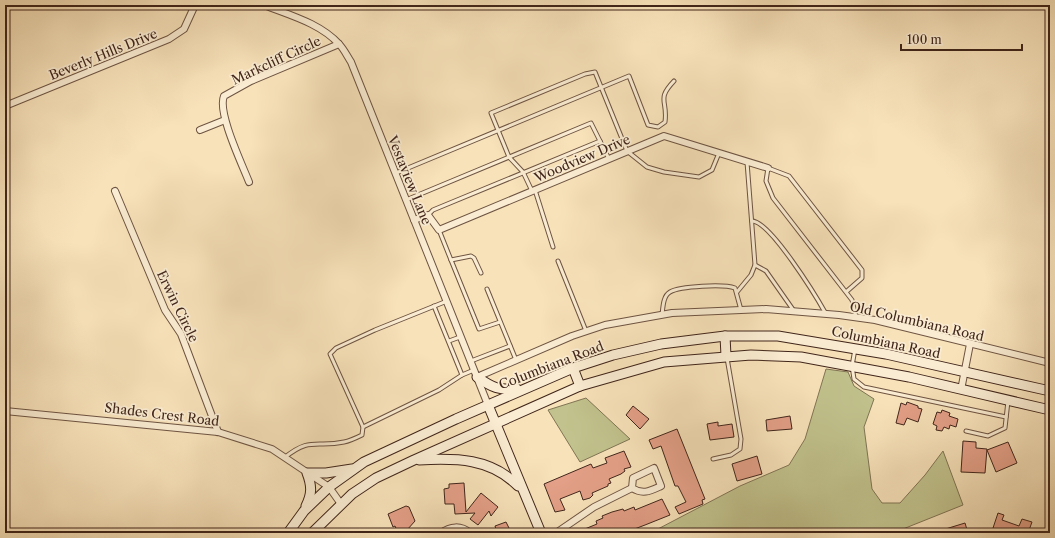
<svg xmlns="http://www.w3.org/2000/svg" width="1055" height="538" font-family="'Libre Caslon Text',serif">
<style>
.green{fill:#c1c28d;stroke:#807454}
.building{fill:#e4a088;stroke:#40251a}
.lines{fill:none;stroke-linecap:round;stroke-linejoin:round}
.lane-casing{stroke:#6e5442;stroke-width:5}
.street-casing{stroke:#6e5442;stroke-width:8}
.secondary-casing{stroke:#40251a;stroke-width:11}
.lane{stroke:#faecd2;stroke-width:3}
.street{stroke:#faecd2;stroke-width:6}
.secondary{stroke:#faecd2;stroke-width:9}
.labels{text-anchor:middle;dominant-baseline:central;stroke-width:3.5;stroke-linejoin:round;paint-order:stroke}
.street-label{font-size:13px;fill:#40251a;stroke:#faecd2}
</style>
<rect width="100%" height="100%" fill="#f8e2ba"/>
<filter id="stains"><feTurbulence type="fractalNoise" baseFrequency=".005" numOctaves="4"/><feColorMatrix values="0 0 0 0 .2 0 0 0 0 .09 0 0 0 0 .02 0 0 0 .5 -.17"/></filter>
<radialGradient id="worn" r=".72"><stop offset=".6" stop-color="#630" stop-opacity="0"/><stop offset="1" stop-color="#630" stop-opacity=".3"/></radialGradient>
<g class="green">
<path d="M826,369L848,372L854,386L874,399L864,427L872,489L882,503H900L925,475L943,451L963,505L893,533H658L656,530L740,486L789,465L805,439Z"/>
<path d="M586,398L630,439L580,462L548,410Z"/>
</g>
<g class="building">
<path d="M907,402L918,406V408L922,409L918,422L907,418L904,425L896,423L901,403L906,405Z"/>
<path d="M633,406L649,419L640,429L626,415Z"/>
<path d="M942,410L950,413L949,416L958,419L956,427L950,425L949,429L944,427L942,431L936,430L937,426L933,424L937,412L941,413Z"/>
<path d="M790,416L792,429L767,431L766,420Z"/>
<path d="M718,422V426L732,424L734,437L710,440L707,424Z"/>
<path d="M677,429L705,499L702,500L703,504L679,514L675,507L686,502L678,486H675L661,446L653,449L649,440Z"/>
<path d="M963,441L976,442V448L987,449L985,473L961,472Z"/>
<path d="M1008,442L1017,463L996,472L987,450Z"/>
<path d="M624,451L631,467L624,469L625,471L621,474L609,479L611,483L608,484V486L592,493L593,495L590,498L583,500L580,491L560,499L565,510L555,512L544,484L591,464L593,468L607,463L605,458Z"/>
<path d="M757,456L762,474L737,481L732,464Z"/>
<path d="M464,483L466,512L481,493L498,507L491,516L489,511L478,525L470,519L475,513L455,514L454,504H445L444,489L449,488V484Z"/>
<path d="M662,499L670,515L645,525L624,533H575L597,524L596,521L603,518L602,516L612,512L623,509L624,511L634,507L635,510Z"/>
<path d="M406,506L409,507L415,521L407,530L398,533L395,526L393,527L388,514Z"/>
<path d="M998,513L1004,515L1002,520L1019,526L1022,519L1032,522L1028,533L1019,530L1018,533H1006L993,528Z"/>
<path d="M506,522L510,530L508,531V533H497L495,526Z"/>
<path d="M965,523L968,533H939V531Z"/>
</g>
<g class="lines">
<defs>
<g id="lane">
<path d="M747,162L755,265"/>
<path d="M396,173L629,76L648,125L658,127L665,122C668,100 656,100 674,81"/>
<path d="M535,190L553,247"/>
<path d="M532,191L523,172L509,157L491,113L585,74L595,72L627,151L647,167L664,172L699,177L712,170L719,153"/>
<path d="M406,200L591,123L609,159"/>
<path d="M428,215L433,210L600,141"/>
<path d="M752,221C770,221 816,296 826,314"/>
<path d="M439,230L451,260L471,256L474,258L481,273"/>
<path d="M451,260L479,329L500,322"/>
<path d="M558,261L586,331"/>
<path d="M487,289L516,360"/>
<path d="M737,292L751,275L755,265L766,271L794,311"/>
<path d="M846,292L862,278V270L789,176L768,168L766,181L773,198L852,300L856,317"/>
<path d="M662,315C663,307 663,296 670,292C680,286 724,284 735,288L741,310"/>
<path d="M449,341L460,337"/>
<path d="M855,349L852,366L854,379L864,387L1006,417"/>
<path d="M471,361L510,346"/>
<path d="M462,375L474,370"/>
<path d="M363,427L439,390L462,375L434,306"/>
<path d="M966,431L988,436L1005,428L1008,401"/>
<path d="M284,458C311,436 316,448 344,442C350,441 356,438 362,435L363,427L330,354L336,348L375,330L447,301"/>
<path d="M713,459L731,455L740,449L741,439L727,358"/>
</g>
<g id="street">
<path d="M264,5C289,15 320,23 339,44C344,49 347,56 351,62L488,405"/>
<path d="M5,106L169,39L184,29L195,5"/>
<path d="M200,130L225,120"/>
<path d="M249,182C242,164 217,112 224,96L251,81L339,44"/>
<path d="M115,191L165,310L181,334L218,432"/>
<path d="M414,220L428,215L439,230L664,136L768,168"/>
<path d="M477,377L572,336L605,325L672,313L766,309L839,315L875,320L1050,363"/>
<path d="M961,390L970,344"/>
<path d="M5,411L218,432L272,449L329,487L341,504"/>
<path d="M654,468L661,486C650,491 643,495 632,488L633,478Z"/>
<path d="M441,533C450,526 461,525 470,533"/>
<path d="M556,533L594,507L632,488"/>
</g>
<g id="secondary">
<path d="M725,336L726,356"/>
<path d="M573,368L580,386"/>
<path d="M477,377C493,388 498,390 517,389"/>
<path d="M488,405L541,533"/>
<path d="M419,460C456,458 491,458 518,486"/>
<path d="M306,506C312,494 312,486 307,473H326L352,469"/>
<path d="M288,533L304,511L329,487L364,462L456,419L573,368L613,355L661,344L725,336H778L886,354L1050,391"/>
<path d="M312,533L352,494L376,478L414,460L580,386L664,362L751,355L801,357L909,377L1050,410"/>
</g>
</defs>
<use href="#lane" class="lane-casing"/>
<use href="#street" class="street-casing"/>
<use href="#secondary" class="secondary-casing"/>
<use href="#lane" class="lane"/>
<use href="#street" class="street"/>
<use href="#secondary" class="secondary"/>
</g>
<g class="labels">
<g class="street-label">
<text transform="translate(103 54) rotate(-22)">Beverly Hills Drive</text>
<text transform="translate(276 60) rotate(-25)">Markcliff Circle</text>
<text transform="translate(582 158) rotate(-23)">Woodview Drive</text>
<text transform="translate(410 180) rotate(68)">Vestaview Lane</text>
<text transform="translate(178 306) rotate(64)">Erwin Circle</text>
<text transform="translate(917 321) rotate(13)">Old Columbiana Road</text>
<text transform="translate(886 342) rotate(12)">Columbiana Road</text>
<text transform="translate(551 365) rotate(-21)">Columbiana Road</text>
<text transform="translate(162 414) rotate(7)">Shades Crest Road</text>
</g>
</g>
<rect width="1055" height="538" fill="none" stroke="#f8e2ba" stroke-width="20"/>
<rect x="6" y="6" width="1043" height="526" fill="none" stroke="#40251a" stroke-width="2"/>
<rect x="10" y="10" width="1035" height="518" fill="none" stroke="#40251a"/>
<path d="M901 44v6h121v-6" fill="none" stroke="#40251a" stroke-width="2"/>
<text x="907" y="44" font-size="12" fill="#40251a" stroke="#faecd2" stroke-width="3" paint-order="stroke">100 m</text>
<rect width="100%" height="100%" filter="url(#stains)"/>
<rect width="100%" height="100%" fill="url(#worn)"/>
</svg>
